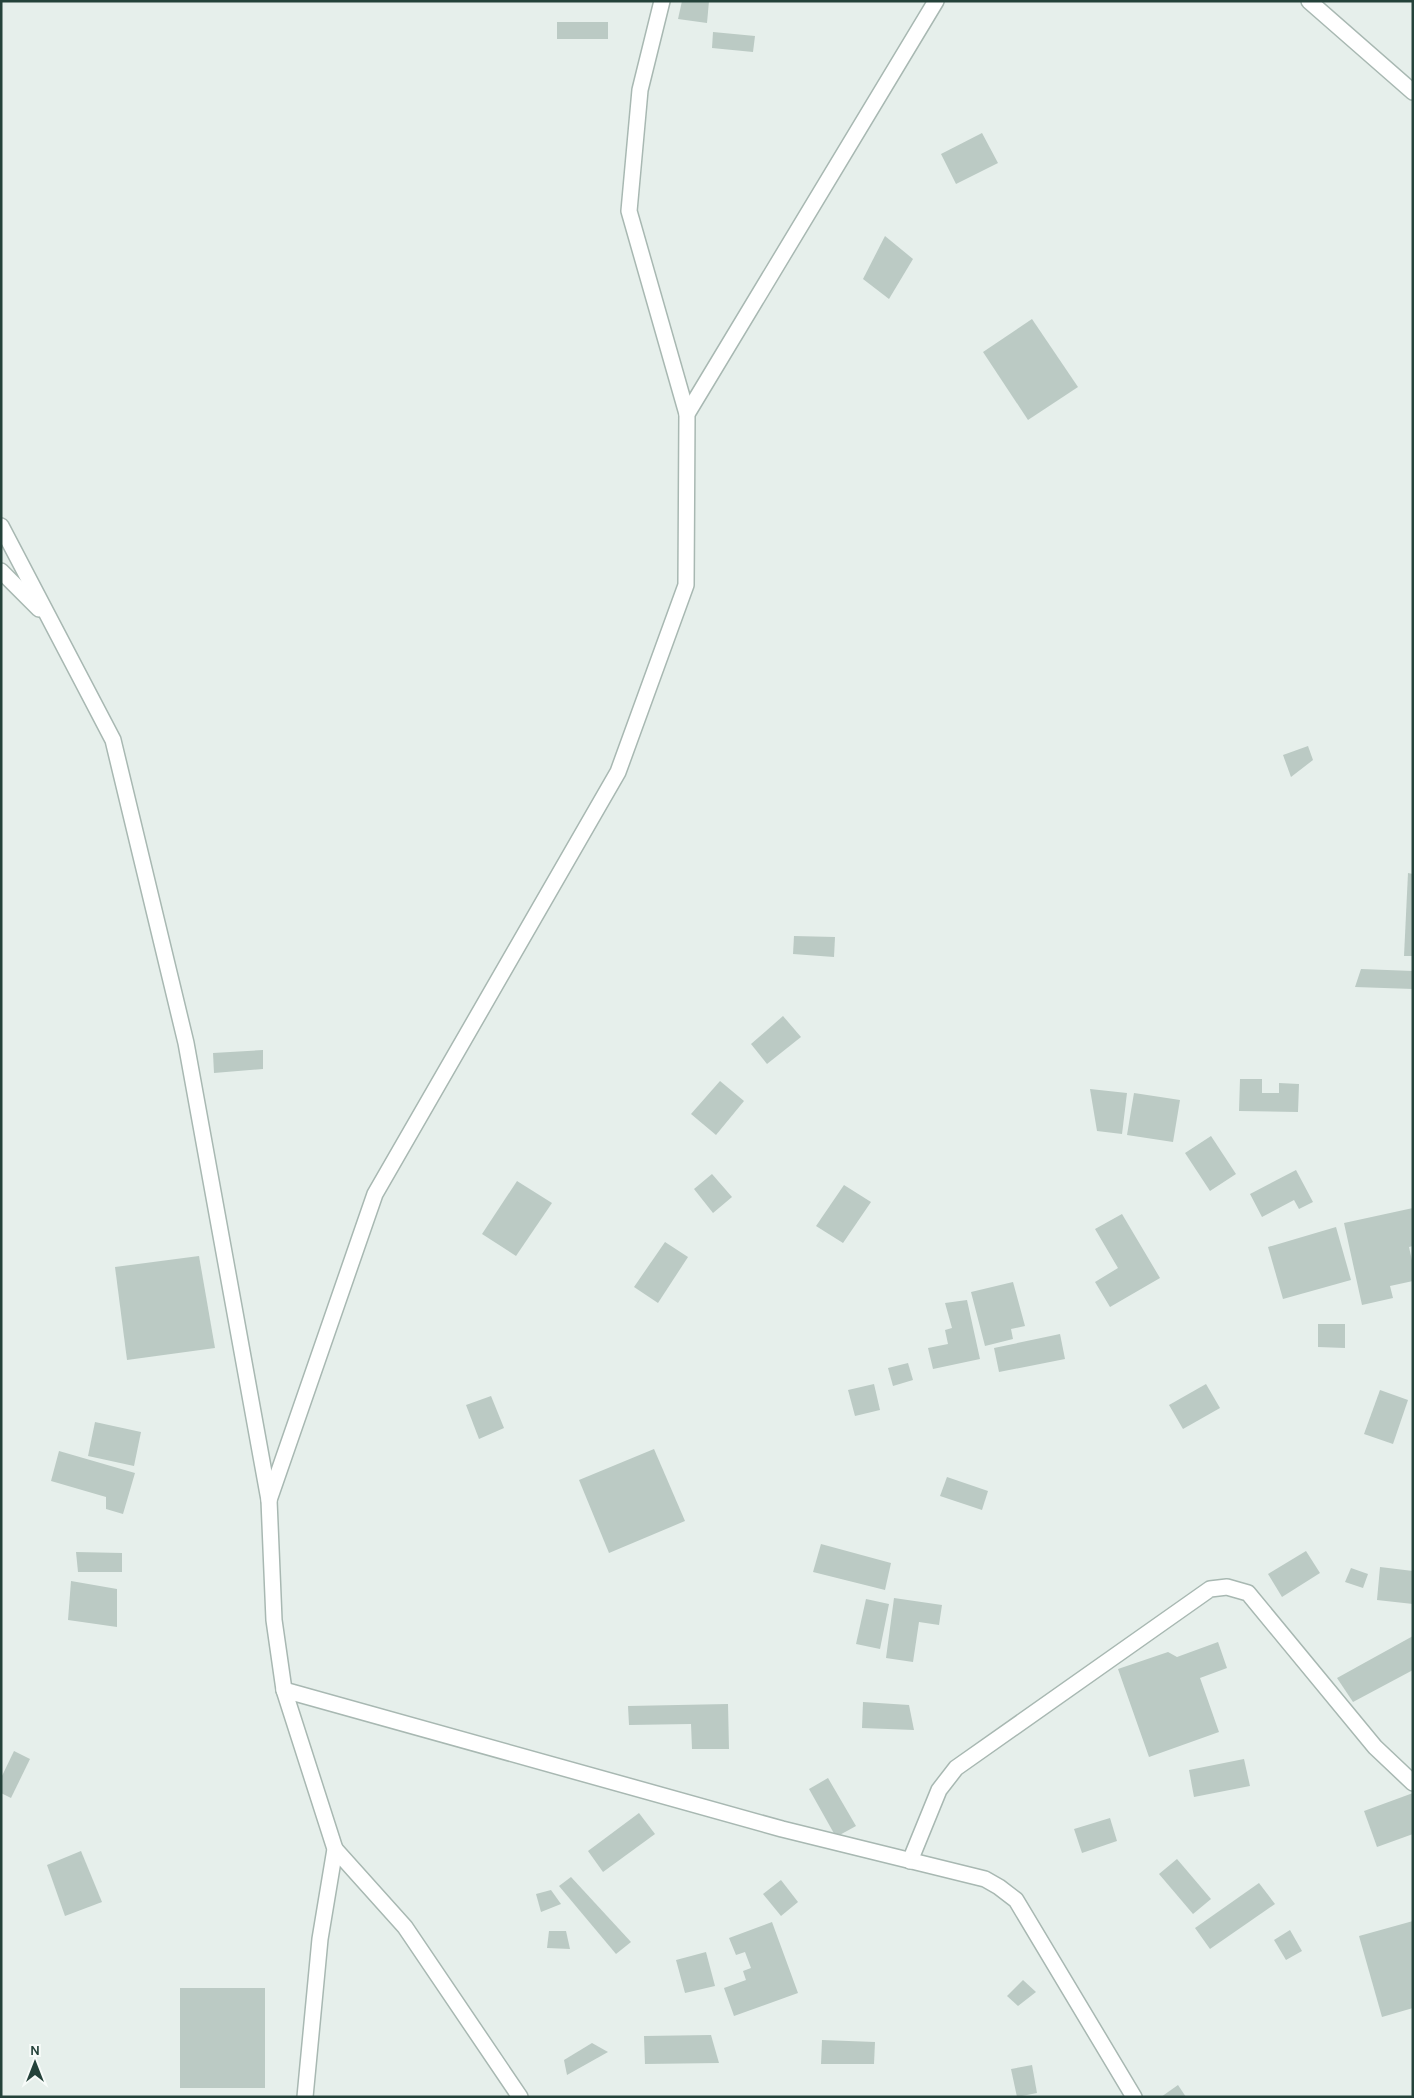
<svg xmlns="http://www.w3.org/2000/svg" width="1414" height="2098" font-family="Karla,sans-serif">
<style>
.building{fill:#bbcac4}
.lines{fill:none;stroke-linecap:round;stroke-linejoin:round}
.minor-casing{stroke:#a8b8b2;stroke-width:18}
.minor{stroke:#fff;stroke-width:15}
</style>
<rect width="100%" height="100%" fill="#e6efeb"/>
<g class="building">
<path d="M682,1H709L707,23L678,19Z"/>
<rect x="557" y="22" width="51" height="17"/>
<path d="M713,32L755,36L753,52L712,48Z"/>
<path d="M982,133L998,163L956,184L941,154Z"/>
<path d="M885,236L913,259L889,299L863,279Z"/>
<path d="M1032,319L1078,387L1028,420L983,352Z"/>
<path d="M1308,746L1313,760L1291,777L1283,755Z"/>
<path d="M1408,873L1413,874V956H1404Z"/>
<path d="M794,936L835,937L834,957L793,954Z"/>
<path d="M1361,969L1413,971V989L1355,987Z"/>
<path d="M783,1016L801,1037L767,1064L751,1044Z"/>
<path d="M263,1050V1069L214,1073L213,1053Z"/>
<path d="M1240,1079H1262V1093H1279V1083L1299,1084L1298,1112L1239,1111Z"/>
<path d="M720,1081L744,1101L716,1135L691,1114Z"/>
<path d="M1090,1089L1127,1093L1122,1134L1097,1131Z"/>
<path d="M1134,1093L1180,1100L1173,1142L1127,1135Z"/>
<path d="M1211,1136L1236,1174L1210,1191L1185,1153Z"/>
<path d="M1296,1170L1313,1202L1299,1209L1294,1200L1262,1217L1250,1194Z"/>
<path d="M712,1174L732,1197L713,1213L694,1189Z"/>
<path d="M517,1181L552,1203L516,1256L482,1234Z"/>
<path d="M844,1185L871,1202L843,1243L816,1226Z"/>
<path d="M1413,1208V1246L1409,1247L1413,1265V1281L1390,1286L1393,1298L1362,1305L1344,1223Z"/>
<path d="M1122,1214L1160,1278L1110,1307L1095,1282L1118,1268L1095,1229Z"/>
<path d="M1336,1227L1351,1280L1283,1299L1268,1247Z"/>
<path d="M665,1242L688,1257L658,1303L634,1287Z"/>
<path d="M199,1256L215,1348L127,1360L115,1267Z"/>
<path d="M1013,1282L1025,1326L1011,1329L1013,1339L985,1346L971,1292Z"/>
<path d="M967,1300L980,1359L933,1369L928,1348L948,1344L945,1330L952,1328L945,1303Z"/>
<path d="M1318,1324H1345V1348L1318,1347Z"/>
<path d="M1060,1334L1065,1359L999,1372L994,1348Z"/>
<path d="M908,1363L913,1380L893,1386L888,1368Z"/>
<path d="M874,1384L880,1410L855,1416L848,1390Z"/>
<path d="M1206,1384L1220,1408L1183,1429L1169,1405Z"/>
<path d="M1380,1390L1408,1400L1393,1444L1364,1434Z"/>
<path d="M491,1396L504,1428L479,1439L466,1405Z"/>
<path d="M95,1422L141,1432L134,1466L88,1456Z"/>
<path d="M654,1449L685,1521L609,1553L579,1480Z"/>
<path d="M59,1451L135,1473L123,1514L106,1509V1497L51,1481Z"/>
<path d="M947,1477L988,1491L982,1510L940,1496Z"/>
<path d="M821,1544L891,1563L885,1590L813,1572Z"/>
<path d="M1306,1551L1320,1573L1282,1597L1268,1574Z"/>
<path d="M76,1552L122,1553V1572H78Z"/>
<path d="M1380,1567L1413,1571V1604L1377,1600Z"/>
<path d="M1351,1568L1368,1574L1363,1588L1345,1582Z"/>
<path d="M71,1581L117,1589V1627L68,1620Z"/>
<path d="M894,1598L942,1605L939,1625L919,1622L913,1662L886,1658Z"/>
<path d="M866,1599L889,1604L880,1649L856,1644Z"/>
<path d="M1413,1636V1670L1353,1702L1337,1678Z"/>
<path d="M1218,1642L1227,1668L1200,1678L1219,1732L1149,1757L1118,1669L1168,1652L1177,1657Z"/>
<path d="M863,1702L909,1705L914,1730L862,1728Z"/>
<path d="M728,1704L729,1749H692L691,1724L629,1725L628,1706Z"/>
<path d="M14,1751L30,1759L11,1798L1,1793V1778Z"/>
<path d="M1244,1759L1250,1786L1194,1797L1189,1770Z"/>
<path d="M828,1778L856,1826L836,1837L809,1789Z"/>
<path d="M1413,1793V1834L1377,1847L1364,1811Z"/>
<path d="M639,1813L655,1834L603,1872L588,1851Z"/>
<path d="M1110,1818L1117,1841L1082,1853L1074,1829Z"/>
<path d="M81,1851L102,1902L65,1916L47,1865Z"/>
<path d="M1177,1859L1211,1899L1193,1914L1159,1874Z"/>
<path d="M571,1877L631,1942L616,1954L559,1886Z"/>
<path d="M781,1880L798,1902L781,1916L763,1894Z"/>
<path d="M1259,1883L1275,1904L1210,1949L1195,1928Z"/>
<path d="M551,1890L561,1904L541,1912L536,1894Z"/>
<path d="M1413,1921V2008L1382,2017L1359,1936Z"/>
<path d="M772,1922L798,1993L734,2016L724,1988L746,1980L743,1971L751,1968L745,1952L736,1955L729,1938Z"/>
<path d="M1290,1930L1302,1951L1286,1960L1274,1940Z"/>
<path d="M549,1931H566L570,1949L547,1948Z"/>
<path d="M706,1952L715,1986L685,1993L676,1960Z"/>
<path d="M1023,1980L1036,1992L1018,2006L1007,1996Z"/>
<rect x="180" y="1988" width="85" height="100"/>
<path d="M711,2035L719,2063L645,2064L644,2036Z"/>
<path d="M822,2040L875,2042L874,2064H821Z"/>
<path d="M592,2043L608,2052L567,2075L564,2060Z"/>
<path d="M1032,2065L1037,2093L1017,2097L1011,2069Z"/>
<path d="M1178,2085L1186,2097H1161Z"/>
</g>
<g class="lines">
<defs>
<g id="minor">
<path d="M662,1L640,90L629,211L687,414"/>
<path d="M1309,1L1413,92"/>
<path d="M1,526L113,740L186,1043L269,1500L274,1620L284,1690L335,1849L320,1939L305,2097"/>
<path d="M1,571L39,609"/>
<path d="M269,1500L375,1194L618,772L686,585L687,414L936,1"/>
<path d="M284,1690L782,1829L985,1879L999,1887L1016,1900L1134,2097"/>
<path d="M335,1849L405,1927L520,2097"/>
<path d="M910,1861L939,1790L956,1768L1210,1589L1227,1587L1248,1593L1375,1747L1413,1783"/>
</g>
</defs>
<use href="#minor" class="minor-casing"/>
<use href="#minor" class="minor"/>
</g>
<rect width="1414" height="2098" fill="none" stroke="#24423a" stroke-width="5"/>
<g transform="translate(35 2063)" stroke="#f7fbf9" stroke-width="4" paint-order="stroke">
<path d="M0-4L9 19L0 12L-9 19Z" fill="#24423a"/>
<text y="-8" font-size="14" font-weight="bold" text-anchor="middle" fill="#24423a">N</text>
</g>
</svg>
